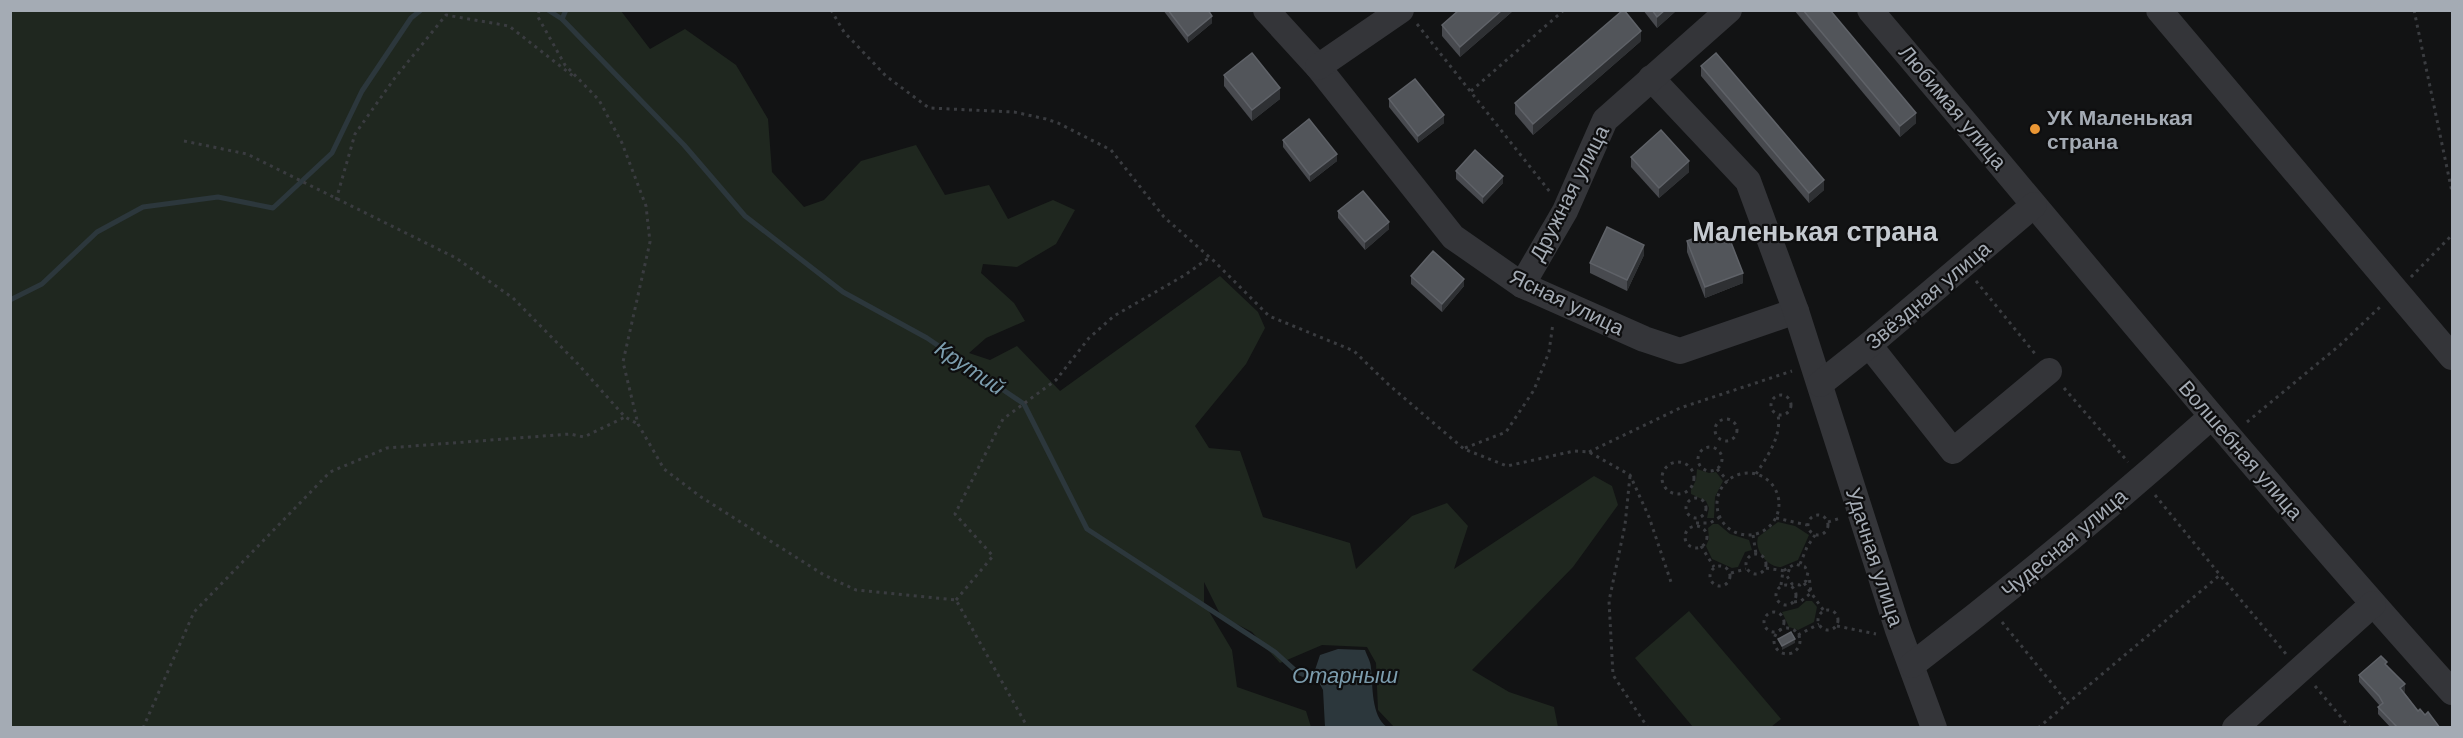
<svg xmlns="http://www.w3.org/2000/svg" width="2463" height="738" font-family="Helvetica,sans-serif">
<style>
.green{fill:#1f271f}
.water{fill:#2c373c}
.lines{fill:none;stroke-linecap:round;stroke-linejoin:round}
.stream{stroke:#2c373c;stroke-width:5}
.path{stroke:#3a3c40;stroke-width:3;stroke-dasharray:3 4.5;stroke-linecap:butt}
.minor{stroke:#343539;stroke-width:26}
.wall{fill:#484a4f}
.shaded-wall{fill:#2e3033}
.building{fill:#52555a;stroke:#5f6268;stroke-width:1.5}
.poi-dot{fill:#ea9634;stroke:#0e0e0f;stroke-width:2}
.labels{text-anchor:middle;dominant-baseline:central;stroke-width:4.5;stroke-linejoin:round;paint-order:stroke}
.street-label{font-size:21px;fill:#a4abb4;stroke:#0e0e0f}
.poi-label{font-size:21px;font-weight:bold;fill:#a4abb4;stroke:#0e0e0f;text-anchor:start}
.water-label{font-size:22px;font-style:italic;fill:#7c9dae;stroke:#0e0e0f}
.district-label{font-size:27px;font-weight:bold;fill:#c5cad0;stroke:#0e0e0f}
</style>
<rect width="100%" height="100%" fill="#121314"/>
<g class="green">
<path d="M11,10L621,11L650,49L685,29L736,65L768,119L772,172L804,207L824,200L861,161L916,145L945,195L989,185L1008,219L1053,200L1075,210L1056,244L1017,267L983,264L981,273L1014,303L1025,321L986,338L969,353L990,360L1017,346L1060,391L1220,276L1258,312L1265,328L1246,364L1195,426L1209,448L1240,451L1263,517L1350,543L1356,569L1412,516L1447,503L1468,526L1454,569L1594,476L1612,486L1618,505L1573,567L1472,670L1509,692L1554,707L1558,727H1394L1378,710L1376,663L1367,647L1322,645L1280,663L1252,632L1221,616L1204,582V603L1232,650L1237,687L1306,711L1311,727H11Z"/>
<path d="M1697,469L1709,473L1716,472L1723,481L1715,497L1714,518H1707L1709,508L1706,501L1691,494V490L1696,480Z"/>
<path d="M1778,522L1795,526L1809,535L1798,560L1781,567C1767,567 1754,550 1758,537Z"/>
<path d="M1713,524H1718L1730,534L1749,540L1752,550L1745,552L1738,567L1732,568L1712,559L1706,546L1709,539L1708,528Z"/>
<path d="M1806,601H1812L1817,607L1814,622L1798,630L1789,627L1782,612L1798,608Z"/>
<path d="M1689,611L1781,719L1771,727H1693L1635,658Z"/>
</g>
<path class="water" d="M1338,649L1365,650C1367,656 1371,662 1371,668C1373,686 1371,716 1387,727H1325L1323,690L1314,673L1320,655Z"/>
<g class="lines">
<g class="stream">
<path d="M548,10L562,19"/>
<path d="M566,10L562,19L684,145L745,216L843,292L927,338L1024,404L1087,529L1275,652L1297,672L1322,682"/>
<path d="M10,300L42,284L97,232L143,207L218,197L273,208L332,153L362,91L411,18L421,10"/>
</g>
<g class="path">
<path d="M539,10L538,17L565,65L599,100L622,143L646,206L650,242L623,362L638,424L664,469L701,497L824,575L856,590L956,600L1028,728"/>
<path d="M831,10L844,32L886,76L929,108L1014,112L1046,119L1058,123L1111,150L1164,217L1215,262L1269,316L1354,351L1389,385L1464,449L1507,466L1574,451L1589,452L1630,475L1649,517L1671,582"/>
<path d="M2414,10L2452,192"/>
<path d="M1417,24L1550,192"/>
<path d="M1471,91L1564,10"/>
<path d="M184,141L247,154L456,258L513,298L578,364L625,417L638,424"/>
<path d="M336,200L355,134L394,79L446,15L509,26L573,76"/>
<path d="M2411,277L2452,235"/>
<path d="M1976,281L2036,355"/>
<path d="M2064,388L2128,462"/>
<circle cx="1781" cy="405" r="10"/>
<circle cx="1726" cy="430" r="11"/>
<path d="M2247,422L2340,345L2380,307"/>
<circle cx="1710" cy="459" r="12"/>
<path d="M1465,448L1506,432L1534,390L1549,352L1553,323"/>
<path d="M1589,452L1680,408L1792,371"/>
<circle cx="1678" cy="478" r="16"/>
<path d="M1717,469L1728,481"/>
<circle cx="1748" cy="504" r="31"/>
<path d="M1756,474C1767,457 1782,436 1778,415"/>
<path d="M1630,476L1625,525L1609,601L1613,675L1648,728"/>
<path d="M2155,495L2220,575"/>
<circle cx="1696" cy="508" r="10"/>
<circle cx="1818" cy="525" r="10"/>
<path d="M1776,518L1807,525"/>
<path d="M1828,522L1841,518"/>
<path d="M1696,523H1710L1720,517"/>
<circle cx="1696" cy="537" r="11"/>
<path d="M1753,535L1756,554"/>
<path d="M1701,546L1714,567"/>
<circle cx="1756" cy="564" r="10"/>
<path d="M1800,564L1807,547L1815,535"/>
<circle cx="1720" cy="576" r="10"/>
<path d="M1766,568L1785,571"/>
<path d="M1731,573L1746,569"/>
<path d="M1804,583L1824,611"/>
<circle cx="1786" cy="595" r="10"/>
<path d="M1781,585L1783,571L1795,564L1805,567L1808,572L1806,581L1800,585L1792,584L1787,576L1790,567"/>
<path d="M956,600L993,556L955,514L1003,419L1056,380L1089,338L1114,316L1185,275L1210,257"/>
<path d="M1794,602L1801,601L1811,593L1809,576"/>
<circle cx="1828" cy="620" r="10"/>
<circle cx="1774" cy="622" r="10"/>
<path d="M2002,622L2067,702"/>
<path d="M1837,626L1876,634"/>
<circle cx="1787" cy="641" r="13"/>
<path d="M1798,635L1819,624"/>
<path d="M2315,686L2350,728"/>
<path d="M143,728L194,612L330,472L387,448L570,434L584,437L625,417"/>
<path d="M2038,728L2220,575L2286,654"/>
</g>
<g class="minor">
<path d="M1266,10L1318,67L1453,237L1522,285L1644,339L1680,351L1796,311"/>
<path d="M1870,10C2064,238 2252,470 2452,692"/>
<path d="M2159,10L2452,357"/>
<path d="M1318,67L1401,10"/>
<path d="M1651,78L1748,181L1796,311L1898,630L1934,728"/>
<path d="M1522,285L1565,211L1605,120L1729,10"/>
<path d="M1869,345L1953,451L2049,371"/>
<path d="M1820,384L1869,345L2034,205"/>
<path d="M1912,665C2015,586 2115,503 2211,417"/>
<path d="M2235,728L2373,604"/>
</g>
</g>
<g class="wall">
<path d="M1163,10H1208L1212,23L1188,43Z"/>
<path d="M1514,10L1460,57L1442,36V25Z"/>
<path d="M1643,10H1677L1657,28Z"/>
<path d="M1794,10H1830L1916,123L1900,137Z"/>
<path d="M1641,41L1533,135L1515,114V103Z"/>
<path d="M1701,66L1824,190L1809,203L1701,76Z"/>
<path d="M1224,75L1280,99L1252,121L1224,86Z"/>
<path d="M1389,99L1444,123L1418,143L1389,107Z"/>
<path d="M1283,140L1337,161L1310,182L1283,147Z"/>
<path d="M1631,157L1689,172L1659,198L1631,167Z"/>
<path d="M1456,171L1503,183L1483,204L1456,179Z"/>
<path d="M1338,211L1389,229L1365,250L1338,218Z"/>
<path d="M1687,241L1743,283L1705,298L1687,252Z"/>
<path d="M1644,255L1627,291L1590,273V263Z"/>
<path d="M1411,276L1464,286L1442,312L1411,284Z"/>
<path d="M2387,665L2405,691L2404,692L2418,711L2425,715L2440,728H2391L2378,714V707L2380,706L2359,682V675Z"/>
</g>
<g class="shaded-wall">
<path d="M1502,10H1514L1460,57V47Z"/>
<path d="M1665,10H1677L1657,28V17Z"/>
<path d="M1212,16V23L1188,43V36Z"/>
<path d="M1641,31V41L1533,135V124Z"/>
<path d="M1280,88V99L1252,121V110Z"/>
<path d="M1916,113V123L1900,137V126Z"/>
<path d="M1444,115V123L1418,143V136Z"/>
<path d="M1337,154V161L1310,182V175Z"/>
<path d="M1689,161V172L1659,198V188Z"/>
<path d="M1503,176V183L1483,204V197Z"/>
<path d="M1824,180V190L1809,203V193Z"/>
<path d="M1389,222V229L1365,250V242Z"/>
<path d="M1644,245V255L1627,291V280Z"/>
<path d="M1743,273V283L1705,298V287Z"/>
<path d="M1464,279V286L1442,312V304Z"/>
<path d="M1795,639V643L1782,650V646Z"/>
<path d="M2405,684V691L2400,695V688Z"/>
</g>
<g class="building">
<path d="M1168,10H1208L1212,16L1188,36Z"/>
<path d="M1459,10H1502L1460,47L1442,25Z"/>
<path d="M1623,10H1624L1641,31L1533,124L1515,103Z"/>
<path d="M1652,10H1665L1657,17Z"/>
<path d="M1803,10H1830L1916,113L1900,126Z"/>
<path d="M1252,53L1280,88L1252,110L1224,75Z"/>
<path d="M1716,53L1824,180L1809,193L1701,66Z"/>
<path d="M1415,79L1444,115L1418,136L1389,99Z"/>
<path d="M1309,119L1337,154L1310,175L1283,140Z"/>
<path d="M1661,130L1689,161L1659,188L1631,157Z"/>
<path d="M1475,150L1503,176L1483,197L1456,171Z"/>
<path d="M1363,191L1389,222L1365,242L1338,211Z"/>
<path d="M1607,227L1644,245L1627,280L1590,263Z"/>
<path d="M1725,227L1743,273L1705,287L1687,241Z"/>
<path d="M1433,251L1464,279L1442,304L1411,276Z"/>
<path d="M1791,632L1795,639L1782,646L1778,639Z"/>
<path d="M2381,656L2387,662L2385,664L2405,684L2400,688L2418,711L2420,709L2425,715L2428,712L2440,728H2398L2378,707L2383,703L2379,696L2359,675Z"/>
</g>
<circle class="poi-dot" cx="2035" cy="129" r="6"/>
<g class="labels">
<g class="street-label">
<text transform="translate(1953 107) rotate(50)">Любимая улица</text>
<text transform="translate(1569 193) rotate(-63)">Дружная улица</text>
<text transform="translate(1928 295) rotate(-40)">Звёздная улица</text>
<text transform="translate(1567 302) rotate(26)">Ясная улица</text>
<text transform="translate(2241 450) rotate(49)">Волшебная улица</text>
<text transform="translate(2064 543) rotate(-40)">Чудесная улица</text>
<text transform="translate(1875 557) rotate(72)">Удачная улица</text>
</g>
<g class="poi-label">
<text x="2047" y="117">УК Маленькая<tspan x="2047" dy="24">страна</tspan></text>
</g>
<g class="water-label">
<text transform="translate(970 368) rotate(34)">Крутий</text>
<text x="1345" y="675">Отарныш</text>
</g>
<g class="district-label">
<text x="1815" y="232">Маленькая страна</text>
</g>
</g>
<rect width="2463" height="738" fill="none" stroke="#a4abb4" stroke-width="24"/>
</svg>
